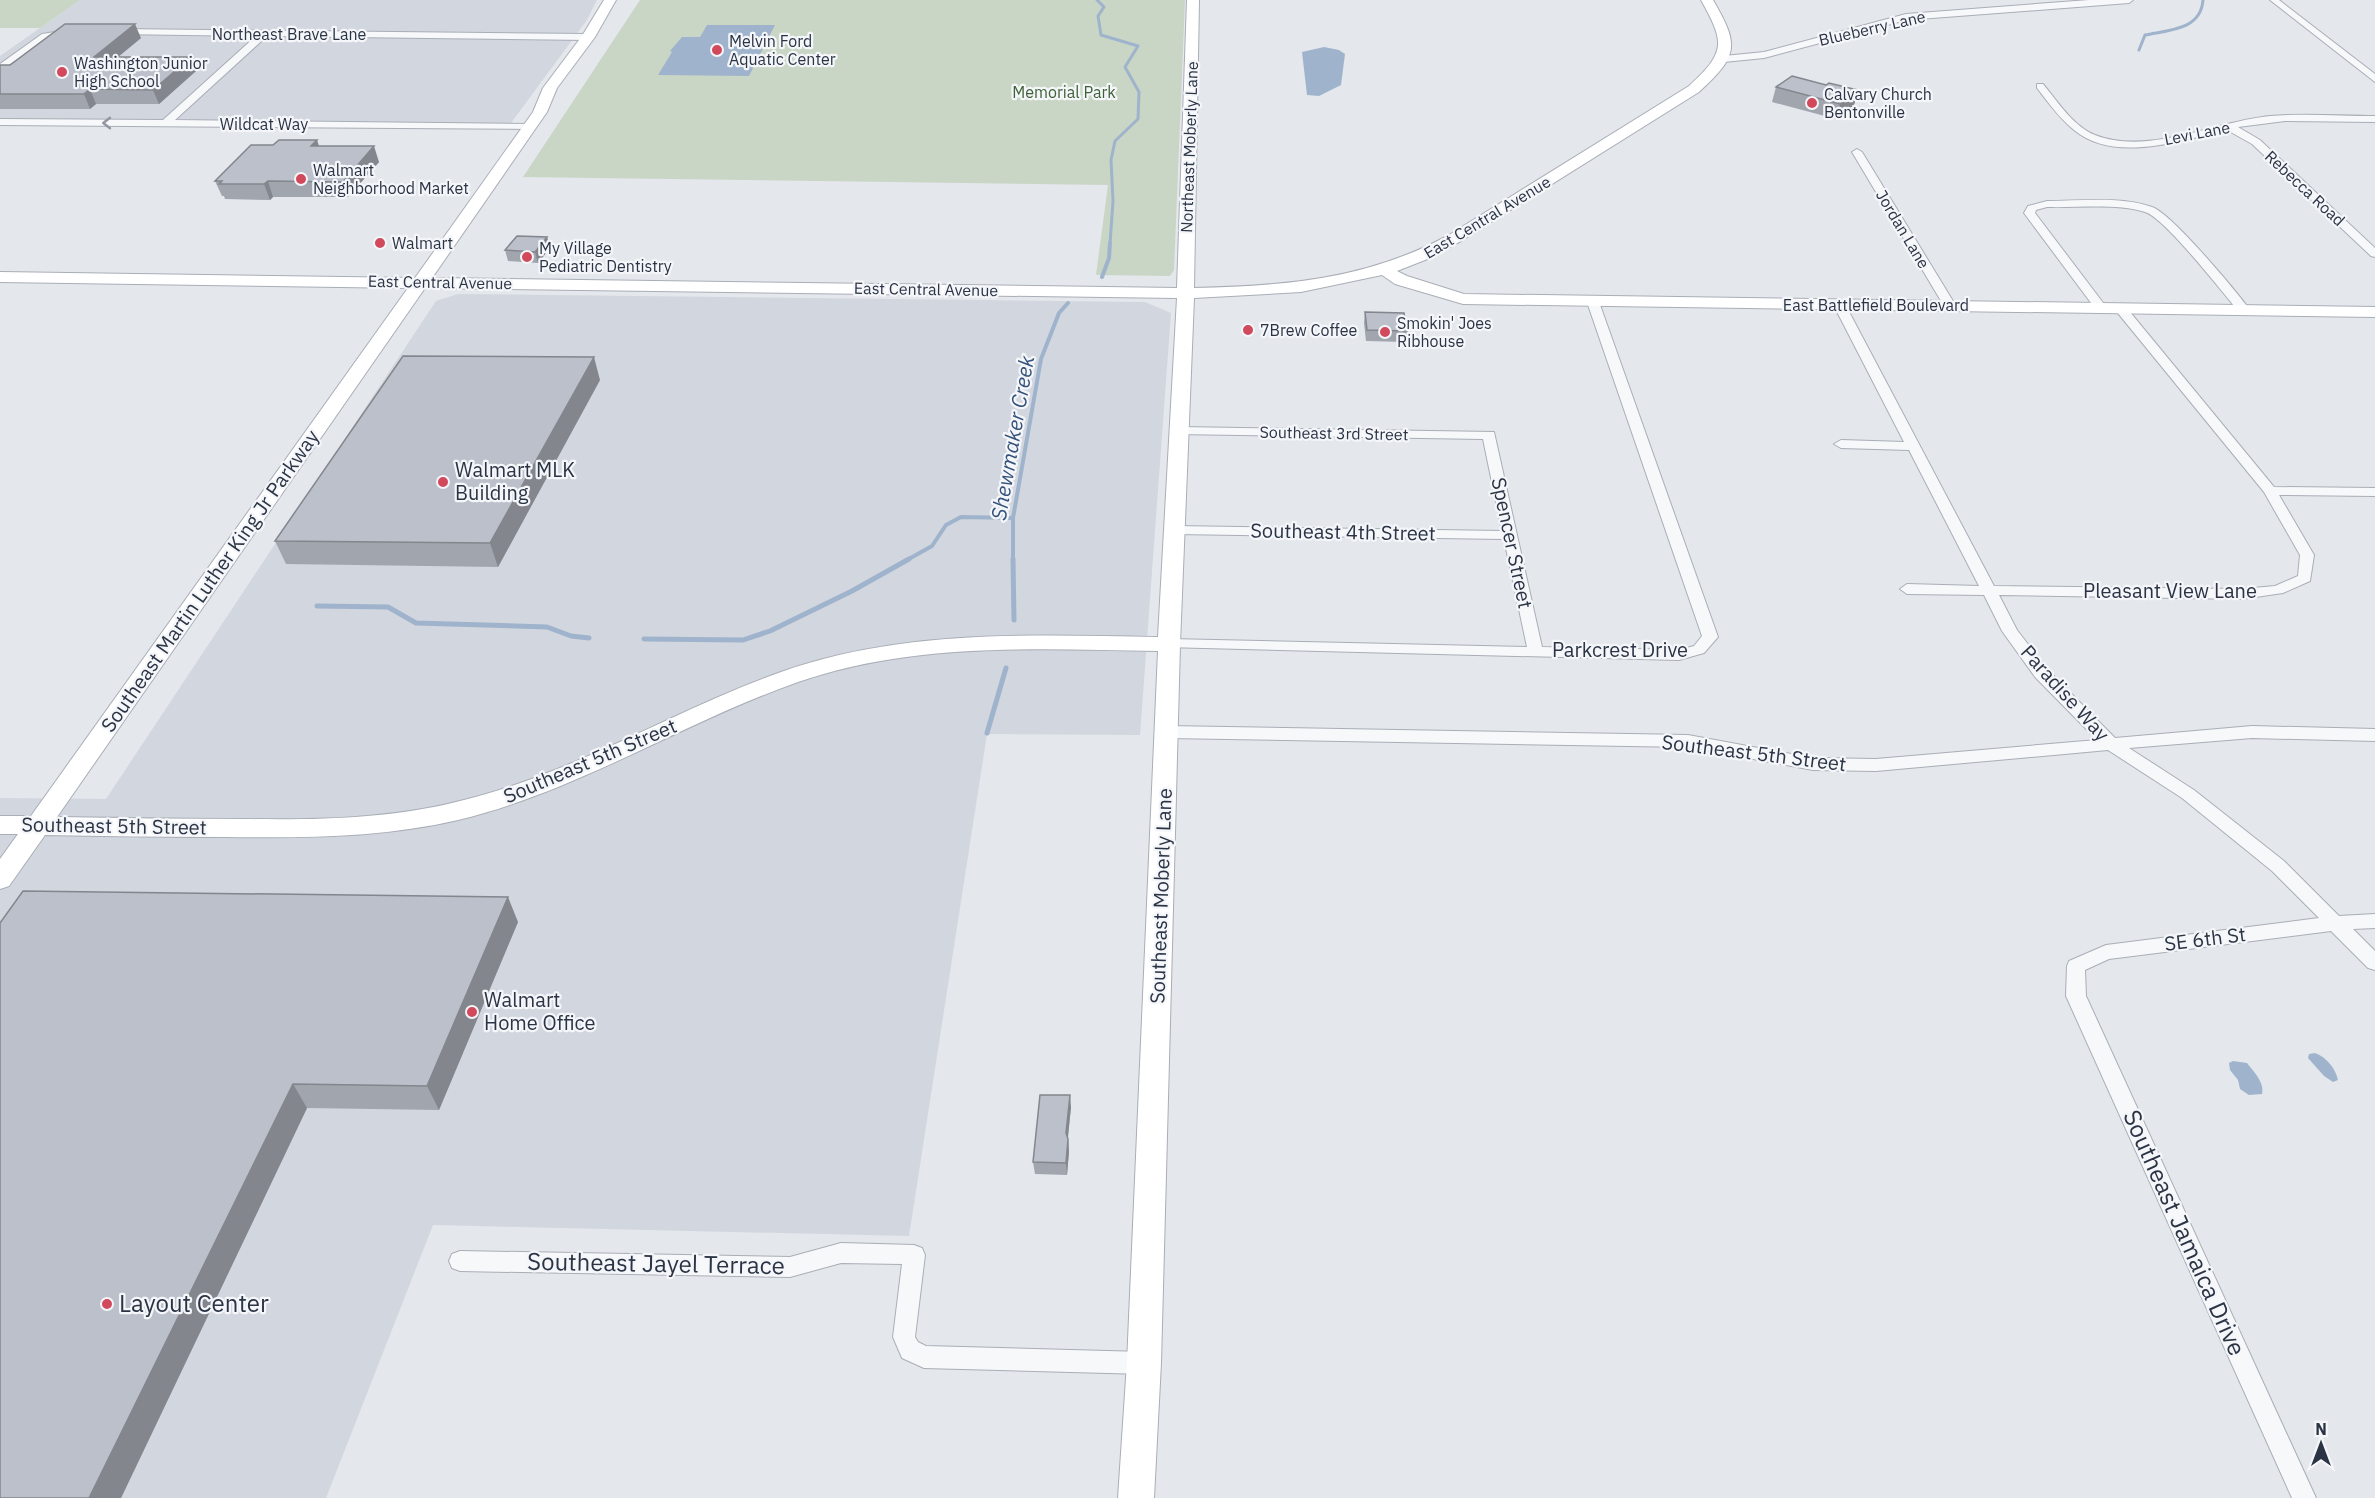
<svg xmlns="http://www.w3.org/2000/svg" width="2375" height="1498" viewBox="0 0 2375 1498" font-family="'IBM Plex Sans',sans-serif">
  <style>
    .built { fill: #d2d6de }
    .green { fill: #c9d6c5 }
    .water { fill: #9fb4cc }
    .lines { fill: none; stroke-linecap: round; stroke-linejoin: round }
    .stream-far2 { stroke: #9fb4cc; stroke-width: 3 }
    .stream-far1 { stroke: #9fb4cc; stroke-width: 4 }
    .stream { stroke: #9fb4cc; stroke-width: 5 }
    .street-casing { stroke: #a9aeb7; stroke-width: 2 }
    .secondary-casing { stroke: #a9aeb7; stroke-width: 2 }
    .street { fill: #f7f8fa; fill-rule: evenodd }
    .secondary { fill: #fff; fill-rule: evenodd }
    .wall { fill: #a1a5ae }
    .shaded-wall { fill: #83868d }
    .building { fill: #bbc0ca; stroke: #83868d; stroke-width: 1.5 }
    .oneway { stroke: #9196a0 }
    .poi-dot { fill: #d1495b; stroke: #f4f6f9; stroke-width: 2 }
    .labels { text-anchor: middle; stroke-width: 4.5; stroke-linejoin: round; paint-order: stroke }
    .far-street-label { font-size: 16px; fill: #2b3445; stroke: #f4f6f9 }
    .far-poi-label { font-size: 16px; fill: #2b3445; stroke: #f4f6f9; text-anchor: start }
    .far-park-label { font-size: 16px; fill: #3f6138; stroke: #f4f6f9 }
    .poi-label { font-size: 20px; fill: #2b3445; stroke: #f4f6f9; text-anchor: start }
    .street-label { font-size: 20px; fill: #2b3445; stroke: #f4f6f9 }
    .water-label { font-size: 21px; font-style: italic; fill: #34527a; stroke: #f4f6f9 }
    .near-street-label { font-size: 24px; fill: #2b3445; stroke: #f4f6f9 }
    .near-poi-label { font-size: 24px; fill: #2b3445; stroke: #f4f6f9; text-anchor: start }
  </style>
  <rect width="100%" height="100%" fill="#e4e7ec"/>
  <g class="built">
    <path d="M80,0h517l-10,20 -76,103 -511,-2v-65z"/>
    <path d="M458,294l687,8 26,11 -31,422 -153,-1 -78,502 -476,-11 -107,273h-326v-700l106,1 330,-498z"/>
  </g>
  <g class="green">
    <path d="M0,0h80l-40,28h-40z"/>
    <path d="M640,0h545l-11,270 -4,6 -74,-1 12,-90 -585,-8z"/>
  </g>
  <g class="water">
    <path d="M707,25h68l-26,51 -91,-1 14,-23 -2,-1 12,-14h18z"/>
    <path d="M1324,47l15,3 6,4 -4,31 -22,11 -12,-1 -5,-43z"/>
    <path d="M2315,1053c12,4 21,17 23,27l-5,2 -9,-6 -16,-18 1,-4z"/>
    <path d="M2233,1061l14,2c7,9 18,20 15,31l-13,1 -9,-6 -2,-9 -8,-10 -1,-7z"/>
  </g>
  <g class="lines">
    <g class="stream-far2">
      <path d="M1097,0l7,7 -6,9 3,19 37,11 -13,21 14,25 -1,27 -23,22 -4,19 2,41 -3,43"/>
      <path d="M2139,50l6,-15c24,-5 56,-5 58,-35"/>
    </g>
    <g class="stream-far1">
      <path d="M1102,277l7,-19 1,-15"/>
      <path d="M907,560l25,-14 14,-21 15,-8 52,1"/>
      <path d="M1013,560v-42l28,-159 18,-46 9,-10"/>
    </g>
    <g class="stream">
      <path d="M1013,559l1,61"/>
      <path d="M317,606l71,1 28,16 131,4 24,9 18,2"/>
      <path d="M644,639l99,1 27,-9 82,-40 57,-32"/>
      <path d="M987,733l19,-65"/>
    </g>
    <defs>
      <g id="street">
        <path d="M2089,0h44l-4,3 -223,17 -142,38 -40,4 -5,-3 5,-3 40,-4 142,-38z"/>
        <path d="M2270,0h9l96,74v8z"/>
        <path d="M74,29l3,1v4l-29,4 -48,33v-7l42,-30z"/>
        <path d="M118,29l470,5 5,3 -5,3 -321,-4 -92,84 358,4 1,2 -5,3 -529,-4v-6l163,1 93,-84 -141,-2v-4z"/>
        <path d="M2037,84h6c15,18 30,42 52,51 53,21 121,-14 175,-19 35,-3 70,0 105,0v6l-90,-1 -47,6 22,13 115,108v9l-4,-1 -119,-112 -25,-14c-46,10 -112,34 -153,0 -15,-12 -26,-28 -37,-42z"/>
        <path d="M1857,149l5,3 94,154 -2,3h-8l-2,-3 -92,-154z"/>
        <path d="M2047,201c34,0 73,-5 105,6 19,6 84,84 98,103l-2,3h-8c-18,-21 -75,-95 -95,-101 -28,-9 -68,-4 -98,-5l-11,3 -1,3 72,95 -2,3h-8l-73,-98 4,-7z"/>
        <path d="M1593,298l6,4 119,335 -14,16 -25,7 -515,-13 -3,-3 3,-3 5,-2 358,8 -23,-108 -329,-5 -7,-4 7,-4 327,5 -19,-92 -308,-5 -2,-3 7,-4 314,5 48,215 137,3 15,-4 8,-10 -115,-334z"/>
        <path d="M1840,302l6,4 148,280 248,3 33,-3 23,-10 2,-21 -36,-63 -147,-180v-6h8l149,181 101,1v8l-96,-1 35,60 -4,26 -27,12 -41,6 -243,-4 18,35 30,39 68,69 137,-12 123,3v12l-123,-3 -123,10 65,42 90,71 55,55 36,-2v14l-22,1 22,22v19l-7,-2 -37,-37 -222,28 -24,11 1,26 230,502h-24l-226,-502 1,-30 2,-5 37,-16 213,-27 -47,-47 -90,-73 -74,-48 -232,21 -63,-1 -125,-23 -521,-9 -6,-2 -2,-4 2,-4 6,-2 521,9 125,23 63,1 221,-19 -62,-63 -33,-46 -18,-36 -77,-1 -7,-5 7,-5 72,2 -70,-136 -68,-2 -7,-4 7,-4 63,2 -70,-136z"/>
        <path d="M841,1243l73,2 8,3 3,7 -10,82 3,5 8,4 218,6 8,3 3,8 -3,8 -8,3 -220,-6 -22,-10 -9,-21 9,-73 -61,-1 -51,14 -330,-6 -8,-3 -3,-7 3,-7 8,-3 330,6z"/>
      </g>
      <path id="secondary" d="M604,0h12l-21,37 -38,51 -10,24 -115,166 745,10 10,-288h12l-5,288c92,-2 174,-9 255,-53l240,-149c37,-34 36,-43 12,-86h12c27,46 25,56 -14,92l-238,149 -36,19 -28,11 10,5 57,18 911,13v10l-912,-13 -68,-20 -13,-9 -81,17 -107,6 -14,346 -19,719 -7,135h-36l9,-135 31,-712c-120,-2 -245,-9 -360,31 -116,41 -220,109 -340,138 -77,18 -157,18 -235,17 -59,0 -119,-1 -178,-2l-36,51 -9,3v-30l18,-25h-18v-18h31l377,-528 -408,-6v-10l415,6 118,-166 10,-24 39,-52zM425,288l752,10 -19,339c-126,-2 -256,-8 -377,35 -109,39 -208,102 -321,129 -70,18 -144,19 -215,18 -63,0 -125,-1 -188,-2z"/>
    </defs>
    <use href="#street" class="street-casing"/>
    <use href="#secondary" class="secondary-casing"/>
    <use href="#street" class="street"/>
    <use href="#secondary" class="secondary"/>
  </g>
  <g class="wall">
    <path d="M141,38l-23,19h73l5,14 -37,33h-63l-6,5h-90v-44h10z"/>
    <path d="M1826,85l32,5 -4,15 -18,14 -64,-17 4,-15z"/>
    <path d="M319,146l60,16 -31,35h-75l-3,3 -45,-1 -1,-3h-2l-7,-15z"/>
    <path d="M547,237l3,11 -12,15 -30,-2 -3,-11z"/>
    <path d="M1365,312l42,19 -2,11 -39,-1 -2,-18z"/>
    <path d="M600,380l-102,187 -212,-3 -11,-23z"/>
    <path d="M518,922l-79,188 -132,-2 -186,390h-121v-575z"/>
    <path d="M1071,1107l-3,31 1,13 -2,24 -32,-1 -2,-12z"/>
  </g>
  <g class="shaded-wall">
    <path d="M135,24l6,14 -40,33 -7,-14z"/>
    <path d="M191,57l5,14 -37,33 -6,-14z"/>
    <path d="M90,89l6,15 -6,5 -6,-15z"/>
    <path d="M1858,90l-4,15 -18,14 4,-15z"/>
    <path d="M317,140l5,15 -11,-9z"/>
    <path d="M374,146l5,16 -31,35 -5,-15z"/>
    <path d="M268,181l5,16 -3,3 -6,-16z"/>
    <path d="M547,237l3,11 -12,15 -3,-11z"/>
    <path d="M594,357l6,23 -102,187 -8,-24z"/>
    <path d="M508,897l10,25 -79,188 -12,-24z"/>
    <path d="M293,1084l14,24 -186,390h-32z"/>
    <path d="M1070,1095l1,12 -4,37 -1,-11z"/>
    <path d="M1068,1139l1,12 -2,24 -1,-12z"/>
  </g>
  <g class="building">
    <path d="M65,24h70l-41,33h97l-38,33 -63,-1 -6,5h-84v-29h10z"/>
    <path d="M1792,76l34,9 3,-2 29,7 -18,14 -64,-17z"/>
    <path d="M279,140h38l-6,6h63l-31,36 -75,-1 -4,3h-45l3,-3h-7l36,-36h22z"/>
    <path d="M517,236l30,1 -12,15 -30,-2z"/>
    <path d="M1365,312l39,1 3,18 -40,-1z"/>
    <path d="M403,356l191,1 -104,186 -215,-2z"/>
    <path d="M23,891l485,6 -81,189 -134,-2 -204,414h-89v-575z"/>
    <path d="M1040,1095h30l-4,38 2,6 -2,24 -33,-1z"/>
  </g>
  <defs><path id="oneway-chevron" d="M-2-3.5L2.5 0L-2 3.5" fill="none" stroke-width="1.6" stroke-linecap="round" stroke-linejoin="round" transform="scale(1.5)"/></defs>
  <use class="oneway" href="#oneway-chevron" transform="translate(107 123) rotate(-180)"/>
  <g class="poi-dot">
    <circle cx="717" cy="50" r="6"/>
    <circle cx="62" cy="72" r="6"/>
    <circle cx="1812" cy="103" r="6"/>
    <circle cx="301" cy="179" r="6"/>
    <circle cx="380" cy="243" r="6"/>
    <circle cx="527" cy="257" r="6"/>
    <circle cx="1248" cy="330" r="6"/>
    <circle cx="1385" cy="332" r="6"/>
    <circle cx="443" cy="482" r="6"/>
    <circle cx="472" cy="1012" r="6"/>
    <circle cx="107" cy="1304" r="6"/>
  </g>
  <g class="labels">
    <g class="far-street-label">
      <text transform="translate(1872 28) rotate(-13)" y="6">Blueberry Lane</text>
      <text x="289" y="40">Northeast Brave Lane</text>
      <text x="264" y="130">Wildcat Way</text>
      <text transform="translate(2197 133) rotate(-11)" y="6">Levi Lane</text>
      <text transform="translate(1189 147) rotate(-88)" y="6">Northeast Moberly Lane</text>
      <text transform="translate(2305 188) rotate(43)" y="6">Rebecca Road</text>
      <text transform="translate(1487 217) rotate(-31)" y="6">East Central Avenue</text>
      <text transform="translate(1903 229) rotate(59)" y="6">Jordan Lane</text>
      <text transform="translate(440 282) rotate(1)" y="6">East Central Avenue</text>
      <text transform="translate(926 289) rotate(1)" y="6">East Central Avenue</text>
      <text x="1876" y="311">East Battlefield Boulevard</text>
      <text transform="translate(1334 433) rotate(1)" y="6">Southeast 3rd Street</text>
    </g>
    <g class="far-poi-label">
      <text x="729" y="47">Melvin Ford<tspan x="729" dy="18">Aquatic Center</tspan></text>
      <text x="74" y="69">Washington Junior<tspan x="74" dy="18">High School</tspan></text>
      <text x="1824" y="100">Calvary Church<tspan x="1824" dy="18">Bentonville</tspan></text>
      <text x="313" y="176">Walmart<tspan x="313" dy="18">Neighborhood Market</tspan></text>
      <text x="392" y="249">Walmart</text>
      <text x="539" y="254">My Village<tspan x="539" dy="18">Pediatric Dentistry</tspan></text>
      <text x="1397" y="329">Smokin' Joes<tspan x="1397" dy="18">Ribhouse</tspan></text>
      <text x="1260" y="336">7Brew Coffee</text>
    </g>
    <g class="far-park-label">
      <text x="1064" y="98">Memorial Park</text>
    </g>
    <g class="poi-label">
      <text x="455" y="477">Walmart MLK<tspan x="455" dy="23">Building</tspan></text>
      <text x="484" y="1007">Walmart<tspan x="484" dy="23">Home Office</tspan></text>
    </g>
    <g class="street-label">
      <text transform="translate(1343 532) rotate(1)" y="7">Southeast 4th Street</text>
      <text transform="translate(1512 543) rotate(78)" y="7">Spencer Street</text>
      <text transform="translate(210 581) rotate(-55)" y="7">Southeast Martin Luther King Jr Parkway</text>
      <text x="2170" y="598">Pleasant View Lane</text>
      <text x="1620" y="657">Parkcrest Drive</text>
      <text transform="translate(2065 693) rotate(48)" y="7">Paradise Way</text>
      <text transform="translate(1754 753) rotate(7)" y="7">Southeast 5th Street</text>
      <text transform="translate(590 761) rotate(-23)" y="7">Southeast 5th Street</text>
      <text transform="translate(114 826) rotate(1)" y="7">Southeast 5th Street</text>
      <text transform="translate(1161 896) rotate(-88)" y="7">Southeast Moberly Lane</text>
      <text transform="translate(2205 939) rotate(-7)" y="7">SE 6th St</text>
    </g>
    <g class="water-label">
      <text transform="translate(1013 438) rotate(-80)" y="7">Shewmaker Creek</text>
    </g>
    <g class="near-street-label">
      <text transform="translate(2184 1233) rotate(66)" y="8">Southeast Jamaica Drive</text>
      <text transform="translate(656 1264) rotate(1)" y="8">Southeast Jayel Terrace</text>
    </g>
    <g class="near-poi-label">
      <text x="119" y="1312">Layout Center</text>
    </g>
  </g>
  <g transform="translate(2321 1444)" stroke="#f4f6f9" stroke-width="4.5" paint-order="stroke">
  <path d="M0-4.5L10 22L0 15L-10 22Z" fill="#2b3445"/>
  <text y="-9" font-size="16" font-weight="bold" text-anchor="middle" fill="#2b3445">N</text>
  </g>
</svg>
